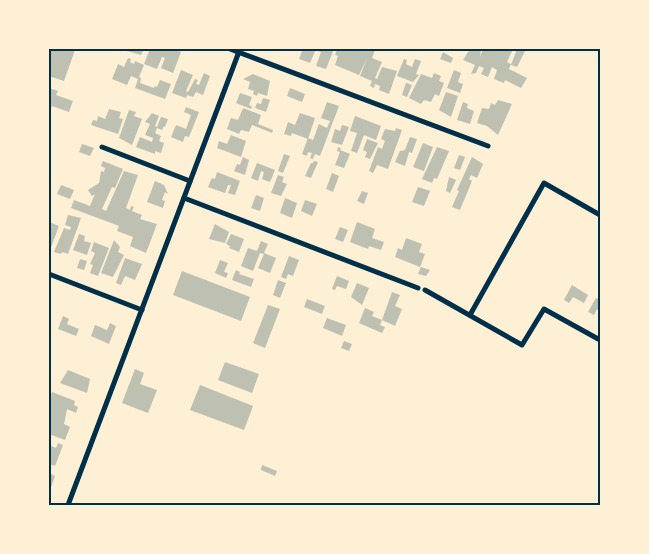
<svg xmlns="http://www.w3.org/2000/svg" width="649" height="554" viewBox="0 0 649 554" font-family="Jost,sans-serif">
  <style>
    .building { fill: #bec0b2 }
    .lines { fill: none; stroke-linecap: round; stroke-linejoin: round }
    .minor { stroke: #003049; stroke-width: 5 }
    .neatline { fill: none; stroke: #003049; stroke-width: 2 }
  </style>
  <rect width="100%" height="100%" fill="#fdf0d5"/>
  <g class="building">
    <path d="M49,49l26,1 -11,31 -15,-5z"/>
    <path d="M120,49h24l-3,6z"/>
    <path d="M150,49h23l8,3 -8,21 -12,-5 4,-10 -3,-1 -5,12 -13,-5z"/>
    <path d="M303,49h13l-6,14 -11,-4z"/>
    <path d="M319,49h15l-8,20 -10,-3 5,-14 -3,-1z"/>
    <path d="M337,49l38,1 -3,8 10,4 -7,16 2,1 5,-12 15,4 -8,23 -10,-4 1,-4 -5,-2 -1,4 -4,-2 2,-5 -12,-5 7,-18 -8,17 -24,-10 3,-9 -3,-1z"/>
    <path d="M470,49h11l-1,8 3,-8h30l-6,13 4,2 -2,5 18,9 -6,10 -16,-8 -1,3 -10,-4 3,-9 -5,-3 -4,10 -7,-3 3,-6 -5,-2 -3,7 -5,1 4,-9 -12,-5z"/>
    <path d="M517,49l8,2 -8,16 -6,-2z"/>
    <path d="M443,52l10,6 -2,5 -11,-4z"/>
    <path d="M128,58l3,1 -1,3 4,2 1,-3 9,4 -5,12 2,1 -1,5 14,5 1,-2 2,1 3,-7 11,4 -6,15 -30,-11 3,-9 -7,-3 -4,9 -15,-6 6,-15 6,3z"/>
    <path d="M404,59l3,1 -1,4 6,3 3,-8 6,2 -5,13 3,1 -6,7 -16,-6z"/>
    <path d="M181,70l12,5 -7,16 2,1 7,-13 3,1 -2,4 3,1 5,-12 6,3 -7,19 -7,-3 -3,5 -6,-2 -1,3 -14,-5z"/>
    <path d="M454,70l7,3 -3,9 5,2 -3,9 -13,-5z"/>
    <path d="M434,73l7,3 -2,5 5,2 -5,13 -4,-2 -4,8 -7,-2 -3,4 -12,-6 12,-24 11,4z"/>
    <path d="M253,74l17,7 -3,15 -9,-3 -1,3 -4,-2 1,-3 -6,-2 2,-7 -7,-3z"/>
    <path d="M406,83l6,2 -5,12 -5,-2z"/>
    <path d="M49,88l9,3 -2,4 17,6 -4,11 -17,-6 -3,8z"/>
    <path d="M290,88l15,6 -3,8 -15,-6z"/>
    <path d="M446,92l12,4 -7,21 -12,-7z"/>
    <path d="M240,93l12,4 -3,8 3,1 -1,3 -15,-6z"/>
    <path d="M263,98l7,2 -4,12 -11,-4 2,-5 4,1z"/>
    <path d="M498,100l14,4 -14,31 -11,-9 -10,-3 5,-15 7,1 2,-6 4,2z"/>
    <path d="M327,102l12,4 -19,50 -5,-2 -2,5 -3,-1 2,-5 -4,-1 -1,4 -5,-2 6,-16 5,2 6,-16 8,4 3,-7 -9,-3z"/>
    <path d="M463,102l5,2 -1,4 7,3 -4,13 -13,-4z"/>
    <path d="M186,107l13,5 -10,25 -4,-1 -2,6 -12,-5 5,-12 10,4 5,-14 -7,-3z"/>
    <path d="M243,108l18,7 -3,9 15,6 -1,3 -20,-8 -3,7 -8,-2 -2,4 -12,-5 4,-11 7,2z"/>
    <path d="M109,109l12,3 -2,6 4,1 -5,15 -27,-9 2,-5 4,1 1,-5 7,3z"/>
    <path d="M129,110l7,2 -2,4 8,3 -10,26 -13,-7z"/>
    <path d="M152,113l7,3 -4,10 2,1 4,-10 7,2 -3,8 -1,-1 -2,4 -5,-2 -2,5 6,3 -2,5 5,2 -3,10 -6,-2v3l-19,-7 4,-10 12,5 1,-4 -8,-3 5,-11 -5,-2z"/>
    <path d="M300,113l15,5 -7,21 -16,-6 -1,3 -7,-2 4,-12 7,3z"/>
    <path d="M355,116l26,10 -5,14 -12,-5 -7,18 -6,-2 6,-18 -7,-2z"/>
    <path d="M342,125l7,2 -7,18 -11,-3 4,-13 5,2z"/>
    <path d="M396,128l6,2 -14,39 -11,-4 -4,8 -4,-2 9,-24 4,2 3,-8 -4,-2 4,-10 10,2z"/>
    <path d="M231,135l15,6 -5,16 -24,-9 2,-7 8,3z"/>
    <path d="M410,137l7,2 -5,14 -3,-1 -4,14 -10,-4 5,-11 5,-1z"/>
    <path d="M367,139l11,4 -8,16 -5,-2 2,-5 -4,-2z"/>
    <path d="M423,143l10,4 -9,24 -11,-4z"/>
    <path d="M82,144l12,4 -4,8 -11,-4z"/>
    <path d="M338,147l3,1 -1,2 10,4 -6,14 -9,-3 5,-13 -3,-1z"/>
    <path d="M437,147l12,4 -12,28 -3,-1 -2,5 -10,-4z"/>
    <path d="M284,154l6,2 -7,17 -5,-2z"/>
    <path d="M459,155l6,2 -5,13 -6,-2z"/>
    <path d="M243,157l6,3 -4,15 -11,-4 3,-7 3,1z"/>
    <path d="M472,157l11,7 -6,14 -6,-3 -2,4 3,2 -12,29 -8,-3 7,-16 -2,-1z"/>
    <path d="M103,161l20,8 -8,19 -3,-1 -10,22 4,2 18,-40 14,4 -12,33 4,2 1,-4 3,1 -2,4 10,4 -2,4 17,5 -11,29 -16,-7 3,-9 -16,-6 2,-5 -48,-18 3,-8 16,6 5,-12 -3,2 -4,-6 11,-7 2,-12 3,1 1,-4 -4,-2z"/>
    <path d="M314,161l4,1 -7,16 -6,-2 6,-13h2z"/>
    <path d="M257,163l18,7 -5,12 -8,-3 2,-7 -3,-1 -3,10 -7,-3z"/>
    <path d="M217,172l23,9 -5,14 -7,-2 3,-8h-3l-3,8 -17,-6 4,-9 3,1z"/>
    <path d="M332,173l7,3 -6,16 -7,-3z"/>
    <path d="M278,175l6,2 -2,5 5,2 -6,12 -10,-3z"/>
    <path d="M449,177l7,3 -6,13 -4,-2z"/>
    <path d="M155,181l9,4 4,9 -3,-2 -3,8 3,1 -2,7 -16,-6z"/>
    <path d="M61,185l13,5 -4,9 -13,-5z"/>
    <path d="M418,187l12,4 -6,15 -12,-4z"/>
    <path d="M362,191l6,2 -4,11 -7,-3z"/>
    <path d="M256,195l8,3 -4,13 -9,-3z"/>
    <path d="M285,198l12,5 -5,15 -12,-5z"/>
    <path d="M305,200l12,4 -5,12 -11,-5z"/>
    <path d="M68,215l13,3 -13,36 -6,-2 -1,2 -7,-2 10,-24 6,2 1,-3 -6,-2z"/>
    <path d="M49,222l10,4 -9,24h-1z"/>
    <path d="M357,222l18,7 -3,9 12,4 -3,8 -12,-4 -1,3 -18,-7z"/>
    <path d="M215,224l14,8 -4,11 -16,-4z"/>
    <path d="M340,227l8,3 -5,12 -8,-3z"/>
    <path d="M79,234l6,2 -1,5 7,2 -4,12 -14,-5z"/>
    <path d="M231,234l13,5 -5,13 -10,-4 1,-2 -4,-2z"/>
    <path d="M406,238l16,6 -3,8 6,2 -5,13 -25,-10 3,-9 4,2z"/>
    <path d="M114,240l6,7 -2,5 6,3 -11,22 -12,-4z"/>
    <path d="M261,241l7,3 -4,9 12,5 -6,15 -12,-5 6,-14 -4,-1 -7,18 -12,-5 7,-18 9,3z"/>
    <path d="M94,242l15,6 -11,28 -8,-3 3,-8 -3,-1 5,-11 -4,-2z"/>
    <path d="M289,256l10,4 -6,16 -5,-2 -2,5 -5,-2z"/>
    <path d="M125,258l17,6 -7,16 -10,-4 -4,9 -5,-2z"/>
    <path d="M80,259l7,2 -3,9 -7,-2z"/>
    <path d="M220,260l8,3 -4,9 4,1 -2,5 -11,-5z"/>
    <path d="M421,267l9,3 -4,6 -8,-2z"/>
    <path d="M236,270l4,2 -1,2 15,5 -3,8 -19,-7z"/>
    <path d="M182,271l68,26 -9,24 -68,-26z"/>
    <path d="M337,276l12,5 -3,8 -9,-3 -2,4 -3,-1z"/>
    <path d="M278,280l8,3 -6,15 -7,-3z"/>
    <path d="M357,283l12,5 -7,17 -11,-8z"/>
    <path d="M572,285l16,10 -4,8 -11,-6 -4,6 -5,-3z"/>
    <path d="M392,292l8,3 -5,11 7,3 -7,17 -13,-6z"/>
    <path d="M596,298l4,2v11l-3,-2 -3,6 -6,-3z"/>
    <path d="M307,299l18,7 -3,8 -18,-7z"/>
    <path d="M268,305l12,4 -15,39 -12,-5z"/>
    <path d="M365,308l9,4 -2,4 10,4 -2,5 5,2 -3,6 -23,-10z"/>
    <path d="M63,316l6,3 -2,5 12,5 -3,7 -18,-7z"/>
    <path d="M327,318l19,7 -4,11 -19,-8z"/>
    <path d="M110,323l6,3 -7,18 -18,-8 4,-11 12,5z"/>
    <path d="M344,341l8,3 -3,7 -8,-3z"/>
    <path d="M225,362l34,12 -7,19 -34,-13z"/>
    <path d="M135,369l9,4 -4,11 17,6 -9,23 -26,-10z"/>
    <path d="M68,370l22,9 -3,14 -27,-10z"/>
    <path d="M200,385l53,21 -9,24 -54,-20z"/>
    <path d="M52,392l23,9 -1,4 4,2 -2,6 -9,-4 -3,15 6,3 -5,13 -16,-6v-34z"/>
    <path d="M58,443l5,2 -8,21 -6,-2v-19l7,3z"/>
    <path d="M262,465l15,6 -2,5 -14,-6z"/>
    <path d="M49,473l6,3 -6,17z"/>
  </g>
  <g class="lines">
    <g class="minor">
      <path d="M230,49l258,97"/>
      <path d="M102,147l88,34"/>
      <path d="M184,198l234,90"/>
      <path d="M49,274l93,36"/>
      <path d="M425,290l97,55 22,-36 56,31"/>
      <path d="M470,315l74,-132 56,32"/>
      <path d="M68,505l172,-456"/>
    </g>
  </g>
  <rect width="649" height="554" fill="none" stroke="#fdf0d5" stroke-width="100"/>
  <rect x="50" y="50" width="549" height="454" class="neatline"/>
</svg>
